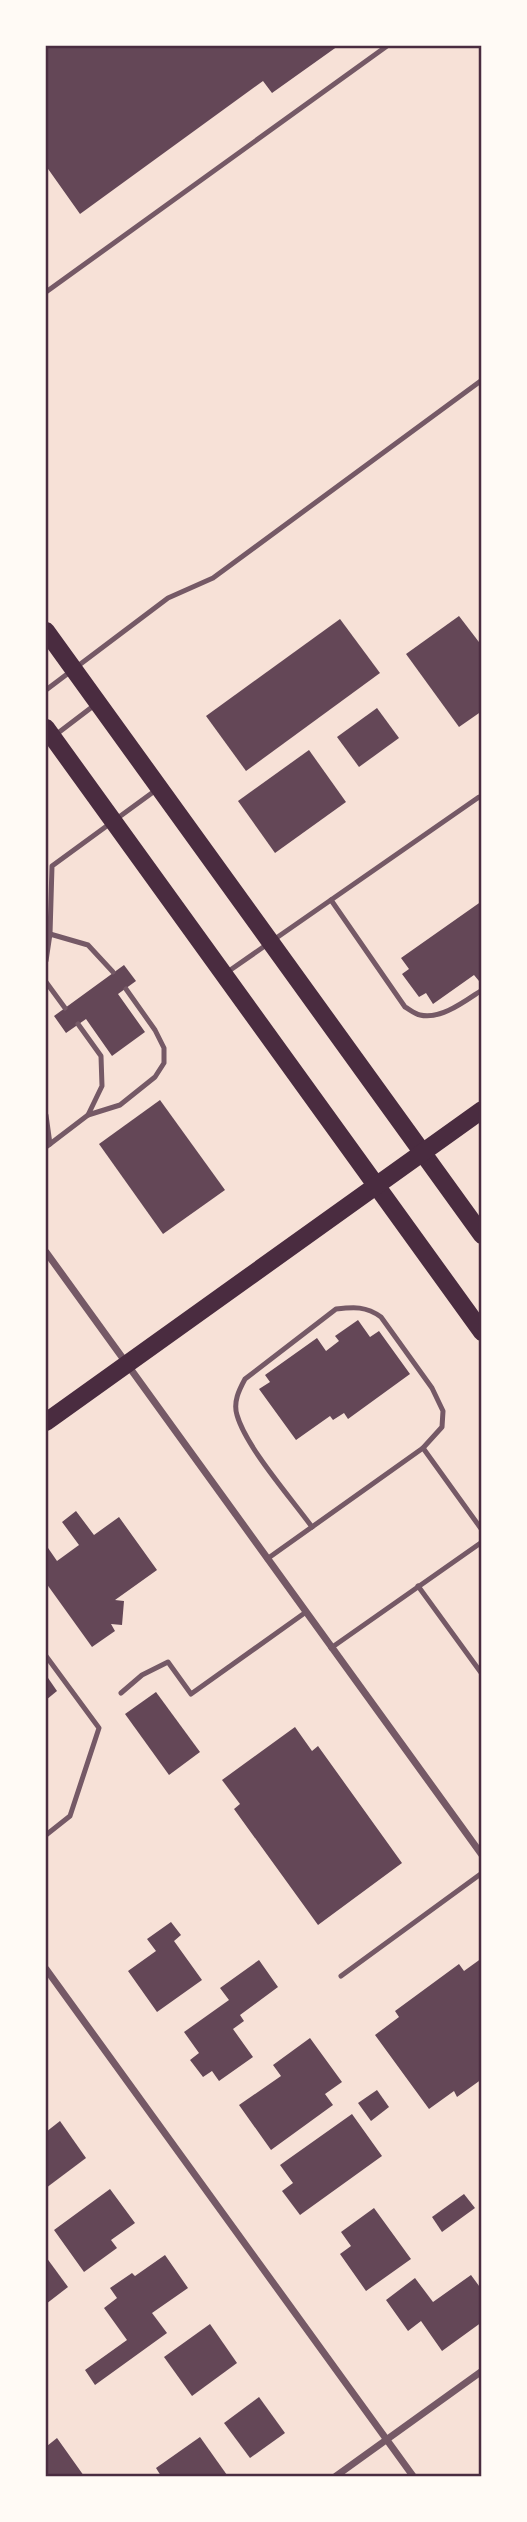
<svg xmlns="http://www.w3.org/2000/svg" width="527" height="2522" viewBox="0 0 527 2522" font-family="'Fira Sans',sans-serif">
  <style>
    .building { fill: #644757 }
    .lines { fill: none; stroke-linecap: round; stroke-linejoin: round }
    .service { stroke: #755966; stroke-width: 5 }
    .minor { stroke: #755966; stroke-width: 7 }
    .primary { stroke: #4a2c40; stroke-width: 18 }
    .neatline { fill: none; stroke: #4a2c40; stroke-width: 2.5 }
  </style>
  <rect width="100%" height="100%" fill="#f7e1d7"/>
  <g class="building">
    <path d="M46,46h292l-66,47 -9,-12 -183,133 -34,-48z"/>
    <path d="M459,616l23,30v65l-23,16 -53,-73z"/>
    <path d="M340,619l40,54 -134,98 -40,-55z"/>
    <path d="M377,708l22,30 -40,29 -22,-30z"/>
    <path d="M309,750l37,52 -71,51 -37,-52z"/>
    <path d="M482,901v78l-3,2 -5,-6 -41,29 -7,-11 -7,4 -17,-23 7,-5 -8,-11z"/>
    <path d="M124,965l12,16 -18,13 27,38 -33,24 -26,-37 -20,14 -12,-17z"/>
    <path d="M160,1100l65,90 -62,44 -64,-90z"/>
    <path d="M358,1320l12,17 9,-6 31,43 -62,45 -4,-6 -11,7 -3,-4 -34,24 -37,-51 11,-7 -5,-7 52,-37 9,13 13,-10 -4,-5z"/>
    <path d="M76,1511l18,24 25,-18 38,53 -42,30 9,1 -2,24 -11,-1 4,7 -23,16 -46,-64v-38l11,16 22,-16 -17,-23z"/>
    <path d="M46,1675l11,16 -11,9z"/>
    <path d="M156,1692l44,60 -31,23 -44,-61z"/>
    <path d="M295,1727l17,24 6,-5 84,117 -84,62 -84,-116 6,-5 -18,-24z"/>
    <path d="M171,1922l10,13 -7,6 28,39 -45,32 -29,-41 28,-20 -9,-12z"/>
    <path d="M482,1958v121l-25,18 -3,-6 -25,18 -54,-74 24,-18 -4,-6 64,-47 5,7z"/>
    <path d="M259,1960l19,27 -38,28 4,6 -11,8 20,28 -34,24 -7,-10 -9,6 -13,-17 9,-7 -15,-21 45,-32 -9,-12z"/>
    <path d="M310,2038l32,44 -17,12 8,11 -62,45 -32,-45 42,-29 -8,-11z"/>
    <path d="M377,2090l12,17 -18,14 -13,-18z"/>
    <path d="M352,2114l30,42 -82,59 -18,-24 11,-8 -13,-18z"/>
    <path d="M60,2121l26,37 -40,30v-56z"/>
    <path d="M110,2189l25,34 -24,17 6,8 -33,24 -30,-42z"/>
    <path d="M464,2194l11,14 -33,24 -10,-15z"/>
    <path d="M374,2208l37,51 -45,32 -26,-37 11,-8 -10,-14z"/>
    <path d="M165,2255l23,33 -36,25 15,20 -72,52 -10,-15 42,-30 -23,-32 13,-10 -7,-10 22,-15 3,3z"/>
    <path d="M46,2257l22,30 -22,17z"/>
    <path d="M471,2275l11,15v32l-40,29 -21,-30 -13,10 -22,-31 29,-22 18,24z"/>
    <path d="M210,2324l27,39 -45,33 -28,-39z"/>
    <path d="M259,2397l26,36 -35,25 -26,-35z"/>
    <path d="M200,2437l27,38 -66,1 -5,-8z"/>
    <path d="M57,2438l27,38h-38v-32l1,2z"/>
  </g>
  <g class="lines">
    <g class="service">
      <path d="M46,292l341,-246"/>
      <path d="M46,690l122,-92 45,-20 269,-198"/>
      <path d="M54,736l42,-32"/>
      <path d="M331,900l74,107c4,2 10,7 15,8 21,5 45,-14 62,-25"/>
      <path d="M50,934l38,11 25,27"/>
      <path d="M46,961l4,-27 2,-68 104,-76"/>
      <path d="M226,973l253,-176 3,3"/>
      <path d="M46,982l19,26"/>
      <path d="M78,1024l23,32 1,30 -14,29"/>
      <path d="M46,1115l4,29 -4,3"/>
      <path d="M50,1144l38,-29 32,-10 35,-28 9,-14v-15l-9,-18 -29,-41"/>
      <path d="M312,1527c-21,-29 -66,-80 -75,-112 -4,-13 2,-25 8,-36l91,-70c18,-2 30,-3 45,8l51,71 11,23 -1,16 -19,21"/>
      <path d="M267,1559l156,-111 59,82"/>
      <path d="M418,1586l64,88"/>
      <path d="M331,1648l151,-106"/>
      <path d="M46,1656l53,72 -29,88 -24,19"/>
      <path d="M121,1693l21,-18 26,-13 23,32 115,-82"/>
      <path d="M341,1976l141,-103"/>
    </g>
    <g class="minor">
      <path d="M46,1252l436,603"/>
      <path d="M46,1969l367,507"/>
      <path d="M336,2476l146,-105"/>
    </g>
    <g class="primary">
      <path d="M46,631l436,604"/>
      <path d="M46,728l436,604"/>
      <path d="M46,1422l436,-312"/>
    </g>
  </g>
  <rect width="527" height="2522" fill="none" stroke="#fffaf5" stroke-width="94"/>
  <rect x="47" y="47" width="433" height="2428" class="neatline"/>
</svg>
